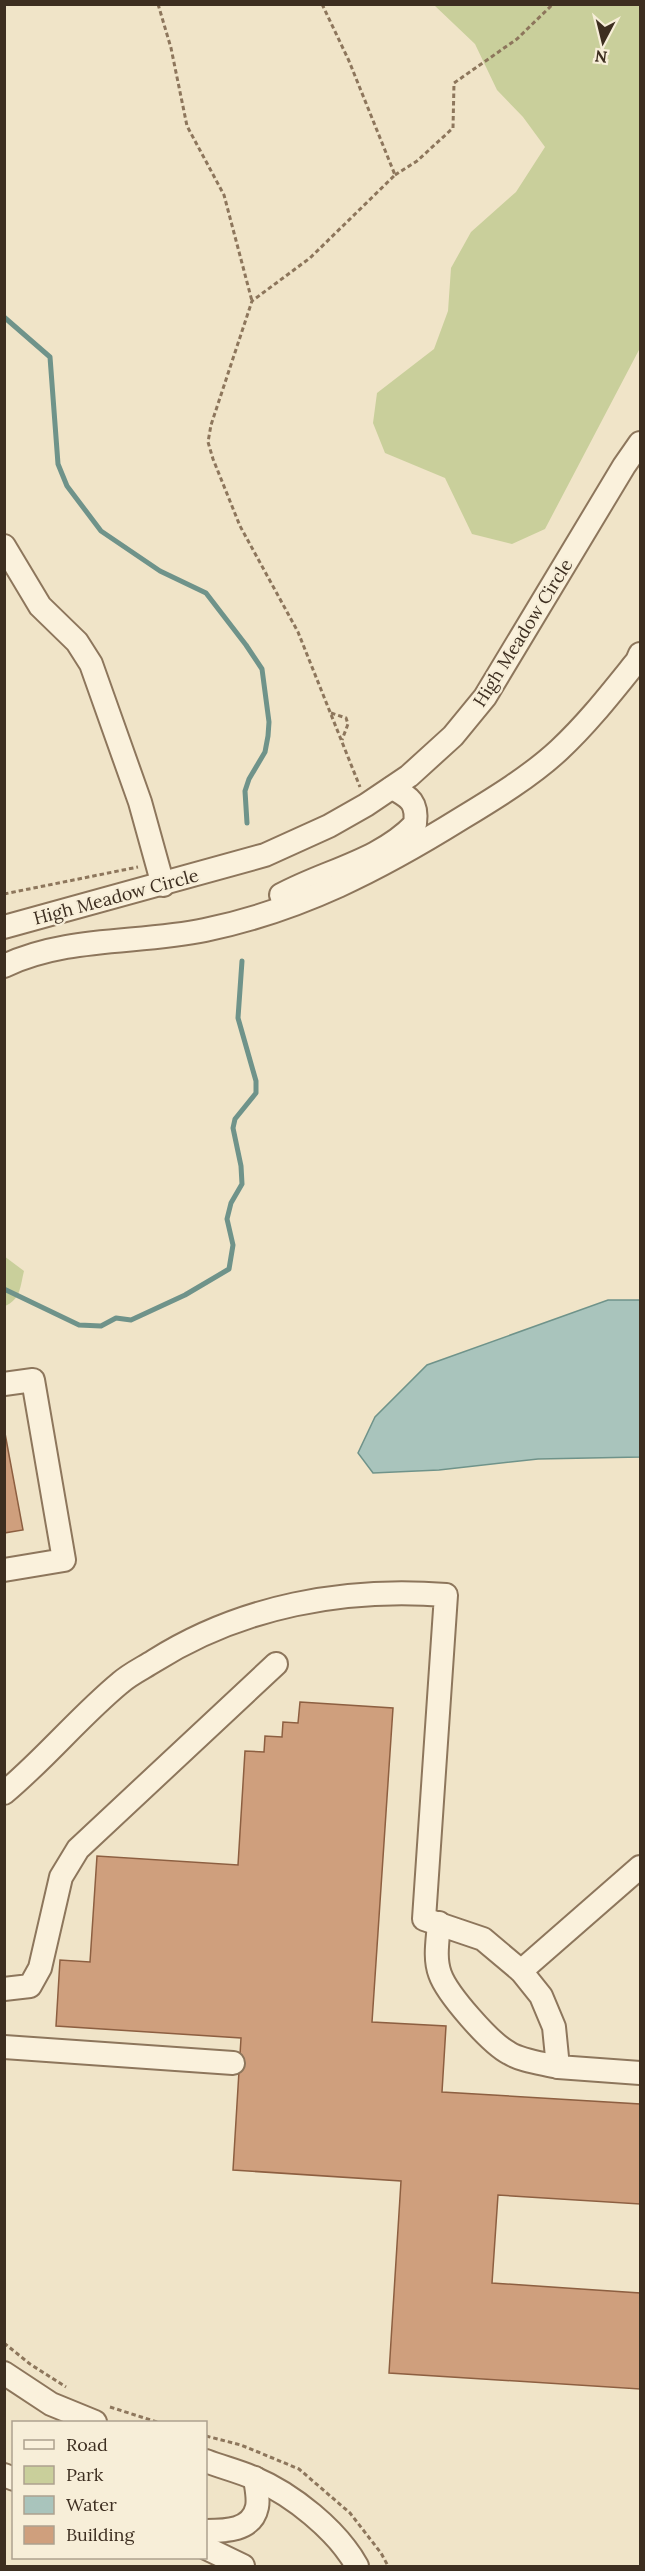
<svg xmlns="http://www.w3.org/2000/svg" width="645" height="2571" viewBox="0 0 645 2571" font-family="Lora,serif">
  <style>
    .green { fill: #c9cf9b }
    .water { fill: #a9c4bc; stroke: #6f938a; stroke-width: 1.5 }
    .lines { fill: none; stroke-linecap: round; stroke-linejoin: round }
    .stream { stroke: #6f938a; stroke-width: 5 }
    .building { fill: #cf9f7d; stroke: #8d5f41; stroke-width: 1.5 }
    .minor-casing { stroke: #8d765c; stroke-width: 26 }
    .path { stroke: #8d765c; stroke-width: 3; stroke-dasharray: 4.5 3; stroke-linecap: butt }
    .minor { stroke: #faf1dc; stroke-width: 22 }
    .labels { text-anchor: middle; stroke-width: 4.5; stroke-linejoin: round; paint-order: stroke }
    .street-label { font-size: 18px; fill: #3d2e20; stroke: #f7eed8 }
  </style>
  <rect width="100%" height="100%" fill="#f0e4c8"/>
  <g class="green">
    <path d="M434,5h206v343l-95,181 -33,15 -40,-10 -27,-56 -60,-25 -12,-30 4,-30 57,-44 14,-38 3,-43 20,-36 45,-40 29,-45 -22,-30 -26,-27 -22,-46z"/>
    <path d="M4,1256l20,15c-4,16 -3,28 -19,35z"/>
  </g>
  <path class="water" d="M608,1300h32v157l-102,2 -99,11 -66,3 -15,-20 17,-36 52,-52z"/>
  <g class="lines">
    <g class="stream">
      <path d="M4,317l46,40 8,107 9,22 34,45 59,40 46,22 40,52 16,24 7,53 -1,14 -3,16 -16,27 -4,12 2,32"/>
      <path d="M4,1289l75,36 22,1 15,-8 15,2 54,-25 44,-26 4,-24 -6,-26 4,-16 11,-19 -1,-18 -8,-38 2,-9 21,-26v-12l-18,-63 4,-57"/>
    </g>
  </g>
  <g class="building">
    <path d="M4,1428l19,102 -19,3z"/>
    <path d="M300,1702l93,6 -21,314 74,4 -4,66 198,12v100l-142,-9 -6,88 148,10v96l-251,-16 12,-192 -168,-11 8,-132 -185,-12 4,-66 30,2 7,-106 141,9 7,-114 19,1 1,-16 17,1 1,-15 15,1z"/>
  </g>
  <g class="lines">
    <defs>
      <g id="minor">
        <path d="M4,546l36,60 37,36 14,22 49,138 23,83"/>
        <path d="M281,895c44,-24 99,-34 134,-71 3,-21 -5,-27 -23,-36"/>
        <path d="M4,927l261,-72 64,-29 37,-21 43,-29 44,-40 32,-39 139,-231 16,-23"/>
        <path d="M4,966c63,-30 135,-22 201,-36 96,-20 175,-61 257,-112 33,-20 69,-42 97,-68 29,-27 53,-58 78,-89l3,-7"/>
        <path d="M4,1384l29,-4 31,180 -60,10"/>
        <path d="M4,1793c41,-34 75,-76 116,-110 10,-9 23,-15 34,-22 87,-55 191,-74 292,-66l-22,324 59,20 38,32 20,25 13,31 4,40 82,6"/>
        <path d="M439,1923c-1,16 -5,35 1,51 7,20 50,69 69,79 13,8 33,10 49,14"/>
        <path d="M521,1971l119,-104"/>
        <path d="M4,1989l26,-3 10,-18 21,-91 17,-28 198,-185"/>
        <path d="M4,2047l229,16"/>
        <path d="M4,2373l47,31 44,18"/>
        <path d="M206,2461c15,6 32,10 48,17 38,16 83,52 103,88"/>
        <path d="M4,2475l10,4"/>
        <path d="M206,2531c19,0 46,0 51,-24 2,-9 -1,-20 -2,-29"/>
        <path d="M206,2548l37,18"/>
      </g>
    </defs>
    <use href="#minor" class="minor-casing"/>
    <g class="path">
      <path d="M158,4l13,44 16,78 37,69 28,106"/>
      <path d="M322,4l27,57 46,114 -85,83 -58,43 -41,124 -3,17 5,17 27,67 58,106 62,155"/>
      <path d="M395,175l22,-14 36,-33 1,-45 63,-44 36,-35"/>
      <path d="M331,713l15,5 2,6 -6,16"/>
      <path d="M4,894l134,-27"/>
      <path d="M4,2343l26,21 36,23"/>
      <path d="M110,2407l47,15"/>
      <path d="M206,2436l35,9 58,24 51,44 31,40 7,13"/>
    </g>
    <use href="#minor" class="minor"/>
  </g>
  <g class="labels">
    <g class="street-label">
      <text transform="translate(523 633) rotate(-58)" y="6">High Meadow Circle</text>
      <text transform="translate(116 897) rotate(-15)" y="6">High Meadow Circle</text>
    </g>
  </g>
  <rect width="645" height="2571" fill="none" stroke="#3d2e20" stroke-width="12"/>
  <rect x="12" y="2421" width="195" height="138" fill="#f7eed8" stroke="#ada18e" stroke-width="1.5"/>
  <rect x="24" y="2440" width="30" height="9" fill="#faf1dc" stroke="#ada18e" stroke-width="1.5"/>
  <text x="66" y="2451" font-size="18" fill="#3d2e20">Road</text>
  <rect x="24" y="2466" width="30" height="18" fill="#c9cf9b" stroke="#ada18e" stroke-width="1.5"/>
  <text x="66" y="2481" font-size="18" fill="#3d2e20">Park</text>
  <rect x="24" y="2496" width="30" height="18" fill="#a9c4bc" stroke="#ada18e" stroke-width="1.5"/>
  <text x="66" y="2511" font-size="18" fill="#3d2e20">Water</text>
  <rect x="24" y="2526" width="30" height="18" fill="#cf9f7d" stroke="#ada18e" stroke-width="1.5"/>
  <text x="66" y="2541" font-size="18" fill="#3d2e20">Building</text>
  <g transform="translate(603 42) rotate(187)" stroke="#f7eed8" stroke-width="4.5" paint-order="stroke">
  <path d="M0-4.5L10 22L0 15L-10 22Z" fill="#3d2e20"/>
  <text y="-9" font-size="16" font-weight="bold" text-anchor="middle" fill="#3d2e20">N</text>
  </g>
</svg>
